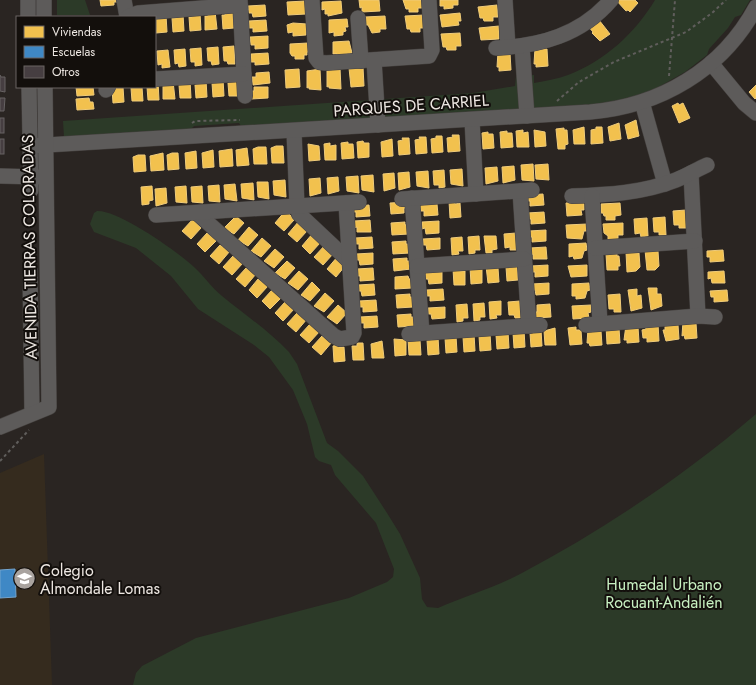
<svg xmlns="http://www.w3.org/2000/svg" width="756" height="685" viewBox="0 0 756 685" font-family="Jost,sans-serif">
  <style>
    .education { fill: #352b1e }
    .green { fill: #2c3a28 }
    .homes { fill: #f2c14e; stroke: #f0cc7a }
    .schools { fill: #3f88c5; stroke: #73a4ce }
    .building { fill: #463e41; stroke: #666262 }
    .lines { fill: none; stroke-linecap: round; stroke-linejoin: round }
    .minor-casing { stroke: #44403e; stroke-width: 16 }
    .path { stroke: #605e5c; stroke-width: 2; stroke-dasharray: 3 3; stroke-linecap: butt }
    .minor { stroke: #5d5b5a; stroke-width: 15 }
    .labels { text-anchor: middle; stroke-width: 4; stroke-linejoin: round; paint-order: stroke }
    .street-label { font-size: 16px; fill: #ede7e2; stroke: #130f0c }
    .poi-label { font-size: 16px; fill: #ede7e2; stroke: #130f0c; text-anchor: start }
    .park-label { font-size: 16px; fill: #c8f1c2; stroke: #130f0c }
  </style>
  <rect width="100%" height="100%" fill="#2a2522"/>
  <path class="education" d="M44,454l8,231h-52v-212z"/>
  <g class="green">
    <path d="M57,0h28l5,15h-33z"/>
    <path d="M655,0h95l-9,15 -6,2 -7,11 -19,21 -2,6 -22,17 -32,18 -19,8 -35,7 -358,21 -2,-3 -45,3 -4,4 -126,7 -1,-16 410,-28 42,-7 1,-10 18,-1v8c11,-2 23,-4 34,-8 37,-14 67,-42 87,-75z"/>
    <path d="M97,211c22,-1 81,41 97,56 10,9 17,20 28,29 22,18 47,35 67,56l8,12 30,79 11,8 25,25 24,37 13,21 20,44 2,21 5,8 11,1c27,-12 58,-21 84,-35 83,-44 163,-98 234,-159v271h-623l3,-12 6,-7 54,-28 153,-40 38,-16 6,-5 1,-8 -18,-46 -41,-48 -4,-10 -12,-4 -4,-4 -8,-33 -14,-34 -24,-33 -15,-12 -56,-36 -27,-33 -35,-28 -42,-16 -4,-8 4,-11z"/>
  </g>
  <g class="homes">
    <path d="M100,0h18v2h-4v3l-13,1z"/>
    <path d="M359,0h20l1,11 -18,1v-5l-2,1z"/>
    <path d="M403,0h20v8h-5v4h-9v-3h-3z"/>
    <path d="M440,0h18v5h-5v3l-9,1v-3h-4z"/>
    <path d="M616,0h19l3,3 -8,9 -2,-2 -2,1z"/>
    <path d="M305,1l1,13 -18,1 -1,-13z"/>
    <path d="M341,1l1,12 -14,3v-2h-3v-5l-3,1v-8z"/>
    <path d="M265,5l1,11 -13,1 -1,-4h-3l-1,-7z"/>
    <path d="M497,5l1,12h-5v4h-9l-1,-3h-3l-2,-11z"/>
    <path d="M215,11l2,18 -12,1v-14h3v-4z"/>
    <path d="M225,11h8l1,17 -11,1 -1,-14h3z"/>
    <path d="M192,13h8l1,17 -11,1 -1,-14h3z"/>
    <path d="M460,13l1,8h-3l1,4 -17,2 -2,-12z"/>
    <path d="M175,14h8l1,17 -11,1 -1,-14h4z"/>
    <path d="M159,15h7l1,17 -11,1 -1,-14h4z"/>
    <path d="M424,15l1,13h-5v4h-9l-1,-3h-3l-2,-13z"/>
    <path d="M385,16l1,13h-6v3l-8,1 -4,-8h-2l-1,-8z"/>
    <path d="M347,19l1,8h-3l1,4 -3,1v3l-9,1v-4l-5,1v-13z"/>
    <path d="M266,20l1,11 -14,1v-4h-4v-7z"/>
    <path d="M599,20l11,14 -10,7 -8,-8 1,-1 -5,-6z"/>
    <path d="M293,23l14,1 -1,11 -13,1v-4l-5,1 -1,-8z"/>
    <path d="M499,26v13l-18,1 -2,-12z"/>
    <path d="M460,33l1,13h-5v4h-9l-1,-3h-3l-2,-13z"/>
    <path d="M268,36v12l-13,1v-4h-4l-1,-8z"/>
    <path d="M349,41l3,12 -15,3v-2h-4v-12z"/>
    <path d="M308,43l1,9h-2v3h-3v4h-9v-3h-3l-2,-3v-9z"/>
    <path d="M234,46l1,18h-7l-1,-3h-3l-1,-14z"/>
    <path d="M218,47l1,17 -7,1 -1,-4h-3l-1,-13z"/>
    <path d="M201,48l1,17 -7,1v-4h-4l-1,-13z"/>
    <path d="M535,48l12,1 1,17 -12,1v-3h-2z"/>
    <path d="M185,49l1,17 -7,1 -1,-4 -3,1 -1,-14z"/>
    <path d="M168,50l2,17 -8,1v-4l-4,1 -1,-14z"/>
    <path d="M498,52l12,1 1,17 -12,1v-4h-2z"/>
    <path d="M268,53l1,11 -14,1v-3h-4v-8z"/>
    <path d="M363,67l1,19 -13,1 -2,-19z"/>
    <path d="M340,68l1,21 -12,-1v-2l-2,1v-17z"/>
    <path d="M299,69l1,18 -14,1 -1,-18z"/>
    <path d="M320,69l1,21 -12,-1v-2l-2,1v-17z"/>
    <path d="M269,72l1,11 -17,2 -1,-8h4v-4z"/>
    <path d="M239,78l1,18h-11l-1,-13 3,-1v-3z"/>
    <path d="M215,79h8l1,17 -11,1 -1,-14h3z"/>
    <path d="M190,80l1,18h-11l-1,-13z"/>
    <path d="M206,80l1,17 -11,1 -1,-13 4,-1v-3z"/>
    <path d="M173,81l2,18h-12v-13z"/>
    <path d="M158,82l1,18h-11l-1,-13h8v-4z"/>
    <path d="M756,85v13l-1,1 -6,-7z"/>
    <path d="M76,87h17l1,8 -17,1z"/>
    <path d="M115,87h8l1,15 -11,1 -1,-14h3z"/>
    <path d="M142,87l1,14h-11l-1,-13z"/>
    <path d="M254,87h14v11l-17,1 -1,-8h4z"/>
    <path d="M89,98l1,4h3l1,7 -17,1 -1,-11z"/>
    <path d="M678,103l1,2 4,-2 7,15 -11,5 -7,-17z"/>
    <path d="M636,120l3,16 -11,3 -3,-14z"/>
    <path d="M619,123l2,16 -11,2 -2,-14z"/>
    <path d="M584,127l1,17h-11l-1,-14z"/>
    <path d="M596,127h6l1,16 -12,1v-14l5,-1z"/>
    <path d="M564,128v2h3l1,14 -3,1v4h-7l-2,-20z"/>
    <path d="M523,130v3l5,-1 1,15h-12l-1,-16z"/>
    <path d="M534,130l11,2 1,14 -11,1z"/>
    <path d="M507,131v2h5l1,14 -12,1 -1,-16z"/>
    <path d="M488,132v2h5l1,14 -11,1 -1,-16z"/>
    <path d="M452,135h7l1,16 -12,1 -1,-14 6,-1z"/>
    <path d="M436,136h6l1,16 -11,1 -1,-14 5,-1z"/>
    <path d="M419,137h7l1,16 -11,1 -1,-14 5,-1z"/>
    <path d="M402,138h7l1,16 -11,1 -1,-14 5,-1z"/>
    <path d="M392,139l1,17 -11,1 -1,-15z"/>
    <path d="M363,141l1,2h5v14l-11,1 -1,-16z"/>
    <path d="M348,142v2h5l1,14 -12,1 -1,-16z"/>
    <path d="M330,143v3l6,-1v15h-11l-1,-16z"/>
    <path d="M308,144l11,2 1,14 -11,1z"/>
    <path d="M276,146h7l1,17h-12l-1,-15z"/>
    <path d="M258,147h8l1,17h-13l-1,-15z"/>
    <path d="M247,148l2,17 -12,1 -1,-16z"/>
    <path d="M232,149l1,17 -13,1 -1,-16z"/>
    <path d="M213,150l1,17 -11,1 -1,-15z"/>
    <path d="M196,151l1,17 -11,1 -1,-16z"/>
    <path d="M163,153l1,17 -13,1 -1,-15z"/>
    <path d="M172,153h6l1,16 -11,1 -1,-15z"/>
    <path d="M138,155h7l1,16 -12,1 -1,-15z"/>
    <path d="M533,164l1,17 -12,-1 -1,-15z"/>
    <path d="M548,164l1,16 -13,-1 -1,-14z"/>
    <path d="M514,166l1,14 -12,3 -1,-16z"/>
    <path d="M497,167l1,14 -12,3 -1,-16z"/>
    <path d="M462,169l1,17 -12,-2 -1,-14z"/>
    <path d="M444,170l1,17 -6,1v-3h-5l-1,-14z"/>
    <path d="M428,171l1,17 -12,-2 -1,-14z"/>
    <path d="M409,172l1,15 -11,3 -1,-17z"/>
    <path d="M394,173l1,15 -11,3 -1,-17z"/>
    <path d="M373,175l1,17 -12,-2 -1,-14z"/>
    <path d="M358,176l1,17 -12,-2 -1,-14z"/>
    <path d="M338,177l1,14 -11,3 -1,-16z"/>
    <path d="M320,178l1,15 -11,3 -1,-17z"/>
    <path d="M285,180l1,17 -12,-2 -1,-14z"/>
    <path d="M257,182h11l1,17 -11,-2z"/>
    <path d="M253,183l1,17 -12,-2 -1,-14z"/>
    <path d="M235,184l2,17 -12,-2 -1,-14z"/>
    <path d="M219,185l1,17 -11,-1 -1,-15z"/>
    <path d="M152,186l1,14 -4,1v3l-7,1 -1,-18z"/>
    <path d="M186,186l1,17 -11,-1 -1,-15z"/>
    <path d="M202,186l1,17 -11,-1 -1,-15z"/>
    <path d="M166,188l1,15 -11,3 -1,-17z"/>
    <path d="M543,194l1,11 -14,1v-5h-3v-6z"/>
    <path d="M455,200v4l5,-1 1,14 -11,1 -1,-17z"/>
    <path d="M407,202v6h-3v5l-13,1 -1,-11z"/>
    <path d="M584,202v8h-3l1,5 -15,1 -1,-13z"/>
    <path d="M620,203l1,12 -6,1v4h-9v-4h-2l-1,-3h-2v-9z"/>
    <path d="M437,204l1,11 -14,1v-5h-3l-1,-6z"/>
    <path d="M369,205l1,11 -14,1v-5h-3v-6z"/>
    <path d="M286,210l8,10 -10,11 -9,-8z"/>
    <path d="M686,210l1,18h-8v-3h-5l-1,-14z"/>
    <path d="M544,212l1,11 -14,1v-5h-3l-1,-6z"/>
    <path d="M236,216l8,7 -10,11 -10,-6z"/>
    <path d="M665,217l1,18h-7v-3h-5l-1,-14z"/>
    <path d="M647,218l1,18 -7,1 -1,-4 -5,1 -1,-15z"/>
    <path d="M193,219l8,9 -10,11 -9,-8z"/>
    <path d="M370,220l1,12h-14v-5l-3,1v-7z"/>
    <path d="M299,221l8,10 -10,11 -9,-8z"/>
    <path d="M439,221v12l-13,1 -1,-6 -3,1v-7z"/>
    <path d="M405,222v3l3,-1 1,10 -17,1 -1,-12z"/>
    <path d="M623,223v12h-5v5h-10v-4l-4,-3 -1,-9z"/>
    <path d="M587,224v7h-3l-2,8 -15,-1 -1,-13z"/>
    <path d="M249,227l9,8 -10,11 -10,-6z"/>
    <path d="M546,230v11l-14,1v-5h-3v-6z"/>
    <path d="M207,233l10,7 -12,12 -8,-8z"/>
    <path d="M313,233l7,10 -10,11 -8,-8z"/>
    <path d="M516,233l1,17h-7v-3l-5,1 -1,-14z"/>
    <path d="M479,236l1,14h-5v3l-6,1 -1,-17z"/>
    <path d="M484,236h12l1,13 -5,1v3h-6z"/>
    <path d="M372,237l1,11 -14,1v-5h-3l-1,-6z"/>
    <path d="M462,237l1,14h-5l1,3 -7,1 -1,-17z"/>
    <path d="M262,238l9,8 -10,11 -10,-6z"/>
    <path d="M440,238v11l-13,1 -1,-5h-3v-6z"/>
    <path d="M406,241v3h3l1,9 -17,1 -1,-12z"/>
    <path d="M586,243l1,7 -3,1 -2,7 -8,1 -1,-3 -4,1v-13z"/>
    <path d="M326,244l7,10 -10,11 -9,-8z"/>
    <path d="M220,245l10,6 -11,13 -9,-8z"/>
    <path d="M546,247l1,12h-14v-5l-3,1v-7z"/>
    <path d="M275,249l9,8 -10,11 -10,-7z"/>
    <path d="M645,250l13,1 1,15 -4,4h-8z"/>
    <path d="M723,250l1,11 -14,1v-5h-3v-6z"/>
    <path d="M626,252l13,1 1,14 -4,4 -9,1z"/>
    <path d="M373,253v11l-13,1 -1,-5h-3v-6z"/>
    <path d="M606,254h11v2h2l1,10h-2v4h-11z"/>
    <path d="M233,256l10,7 -11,12 -9,-8z"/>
    <path d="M338,256l7,10 -9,11 -9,-8z"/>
    <path d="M407,258v3h3l1,8 -17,2 -1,-12z"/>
    <path d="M287,261l8,7 -10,11 -10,-6z"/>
    <path d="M517,264l1,16 -11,1 -1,-14z"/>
    <path d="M548,265v11l-13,1v-5h-3l-1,-6z"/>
    <path d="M587,265v11l-16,1 -3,-11z"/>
    <path d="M486,266l12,2 1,14 -11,1z"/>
    <path d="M470,267l12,2v14l-11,1z"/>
    <path d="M246,268l10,6 -11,13 -9,-8z"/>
    <path d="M373,268l1,12 -14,1v-5h-3v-7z"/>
    <path d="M459,268l1,3h5v14h-11l-1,-16z"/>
    <path d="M299,271l9,8 -10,11 -10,-7z"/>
    <path d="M724,271l1,12h-13l-1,-5 -3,1v-7z"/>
    <path d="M442,272v11l-13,1 -1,-5h-3v-6z"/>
    <path d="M408,276l1,3h2l1,9 -17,1v-12z"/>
    <path d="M258,279l10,7 -11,12 -8,-8z"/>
    <path d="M312,282l8,8 -10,11 -9,-6z"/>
    <path d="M549,283v11l-13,1 -1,-5h-3v-6z"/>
    <path d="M589,283l1,7 -3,1 -2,7 -9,1v-3h-4v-12z"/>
    <path d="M374,284l1,11 -13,1 -1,-5h-3v-6z"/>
    <path d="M648,288h9v6h4l1,12 -11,4z"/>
    <path d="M443,289l1,11 -14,1v-5h-3l-1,-6z"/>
    <path d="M637,289v7l4,-1 1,13 -11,3 -3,-21z"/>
    <path d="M272,290l10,7 -12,12 -8,-8z"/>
    <path d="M727,290l1,11 -14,1v-5h-3l-1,-6z"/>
    <path d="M325,293l9,8 -10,11 -10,-6z"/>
    <path d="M410,294v3h3v10l-16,1 -1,-13z"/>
    <path d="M620,294l1,18h-7v-3h-5l-1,-14z"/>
    <path d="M376,300l1,11 -14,1v-5h-3l-1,-6z"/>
    <path d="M501,301v14h-5l1,3 -7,1 -1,-17z"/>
    <path d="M520,301l1,17h-6l-1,-3h-5l-1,-13z"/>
    <path d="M285,302l10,6 -12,13 -8,-8z"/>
    <path d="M484,303l1,14h-5v3l-6,1 -1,-17z"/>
    <path d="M467,304l1,14h-5v3l-6,1 -1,-17z"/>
    <path d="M550,304l1,13 -16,1 -1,-6h3v-7z"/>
    <path d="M338,305l9,8 -10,11 -10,-7z"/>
    <path d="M591,305v7l-3,1 1,5 -16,1 -1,-13z"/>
    <path d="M445,307v11l-13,1 -1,-5h-3v-6z"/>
    <path d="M297,313l10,6 -11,13 -9,-8z"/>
    <path d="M411,314v3h3v9l-16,1 -1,-12z"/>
    <path d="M377,316l1,11 -14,1v-5h-3l-1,-6z"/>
    <path d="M683,321l13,2 1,15 -12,1 -1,-4 -2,1z"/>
    <path d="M665,323l13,2 1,14 -13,2 -3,-11h2z"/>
    <path d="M310,324l10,7 -11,12 -9,-8z"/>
    <path d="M658,324l1,17 -12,1v-4h-4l-1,-8 4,-1 -1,-4z"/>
    <path d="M626,325l12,2 1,15 -12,1v-3h-3z"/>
    <path d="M606,326l13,2 1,15 -13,1z"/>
    <path d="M576,327v3h5l1,14 -12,1 -2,-17z"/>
    <path d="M555,328l1,17h-11l-1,-14z"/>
    <path d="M588,329l13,2 1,14 -12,1 -1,-3h-2z"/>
    <path d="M524,330l1,17 -11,1 -1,-15z"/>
    <path d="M541,330l1,16 -11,1 -1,-14z"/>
    <path d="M508,332l1,16 -12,1 -1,-14z"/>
    <path d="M490,333l1,17 -11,1 -1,-15z"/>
    <path d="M474,334l1,17 -11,1 -1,-15z"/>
    <path d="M322,336l10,6 -11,13 -9,-8z"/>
    <path d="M456,336l1,16 -11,1 -1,-15z"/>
    <path d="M438,337l1,17 -11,1 -1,-15z"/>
    <path d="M394,339l12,1v15l-11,1z"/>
    <path d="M408,339l12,1 1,15h-12z"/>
    <path d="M382,341l2,17h-12l-1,-14z"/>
    <path d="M357,343h6l1,17h-11l-1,-14h5z"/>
    <path d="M339,345v2h5l1,14 -11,1 -1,-16z"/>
  </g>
  <path class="schools" d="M15,569l1,28 -16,1v-28z"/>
  <g class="building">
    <path d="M0,75l1,2h4v15l-5,-1z"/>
    <path d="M0,98h5l-1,13h-4z"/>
    <rect x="0" y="118" width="4" height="15"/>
    <rect x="0" y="139" width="4" height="15"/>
  </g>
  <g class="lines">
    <defs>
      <g id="minor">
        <path d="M124,0l3,17"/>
        <path d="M240,0l5,96"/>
        <path d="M312,0l4,58 3,4 6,1 104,-7 3,-6 -3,-50"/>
        <path d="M505,0l3,47"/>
        <path d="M28,17v-17"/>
        <path d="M44,17v-17"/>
        <path d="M128,17l10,-4 102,-8"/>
        <path d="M358,18l3,43"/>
        <path d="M522,46l5,70"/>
        <path d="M496,48c44,-2 85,-13 115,-48"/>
        <path d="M374,60l4,65"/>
        <path d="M711,63l33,40 12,10"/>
        <path d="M155,79l89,-5"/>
        <path d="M29,87l2,103"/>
        <path d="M106,90l2,-3"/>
        <path d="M642,102l23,82"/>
        <path d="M472,120l4,74"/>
        <path d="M294,131l3,75 2,8 50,47"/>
        <path d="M30,146l560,-34c70,-6 132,-42 166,-105"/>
        <path d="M691,173l7,143"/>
        <path d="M0,176l39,1"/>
        <path d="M520,191l9,135"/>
        <path d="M572,196c35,-1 71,-3 104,-16 10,-4 20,-10 31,-15"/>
        <path d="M592,196l8,127"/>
        <path d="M412,198l10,135"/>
        <path d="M402,199l130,-9"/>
        <path d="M197,213l137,123 6,3 12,-2 2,-4 -8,-130"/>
        <path d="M156,215l203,-13"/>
        <path d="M595,248l100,-7"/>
        <path d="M417,266l107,-7"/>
        <path d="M30,271l2,142"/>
        <path d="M586,325l112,-9 17,1"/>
        <path d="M409,334l131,-9"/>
        <path d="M0,427l49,-20 -4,-320"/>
      </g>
    </defs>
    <use href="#minor" class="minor-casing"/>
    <g class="path">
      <path d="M669,76l6,-76"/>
      <path d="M557,101l22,-19 35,-20 72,-30 26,-19 14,-13"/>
      <path d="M192,123l3,-2 45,-1"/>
      <path d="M0,461l29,-31"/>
    </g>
    <use href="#minor" class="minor"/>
  </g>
  <defs>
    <symbol id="school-disc" viewBox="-11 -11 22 22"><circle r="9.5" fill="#a9a39f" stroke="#130f0c"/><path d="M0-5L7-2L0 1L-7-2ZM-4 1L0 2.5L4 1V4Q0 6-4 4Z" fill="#fff"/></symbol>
  </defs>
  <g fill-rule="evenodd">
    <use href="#school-disc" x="12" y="566" width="25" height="25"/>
  </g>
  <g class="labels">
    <g class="street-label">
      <text transform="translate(411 105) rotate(-4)" y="6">PARQUES DE CARRIEL</text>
      <text transform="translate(29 247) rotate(-91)" y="6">AVENIDA TIERRAS COLORADAS</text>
    </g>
    <g class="poi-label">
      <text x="40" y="576">Colegio<tspan x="40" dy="18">Almondale Lomas</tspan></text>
    </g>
    <g class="park-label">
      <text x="664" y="590">Humedal Urbano<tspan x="664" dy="18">Rocuant-Andalién</tspan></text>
    </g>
  </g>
  <rect x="16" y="16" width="140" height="72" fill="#130f0c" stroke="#6a6562"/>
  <rect x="24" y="26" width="20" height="12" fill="#f2c14e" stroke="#6a6562"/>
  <text x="52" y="36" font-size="12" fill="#ede7e2">Viviendas</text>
  <rect x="24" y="46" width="20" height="12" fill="#3f88c5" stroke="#6a6562"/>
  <text x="52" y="56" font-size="12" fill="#ede7e2">Escuelas</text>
  <rect x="24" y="66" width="20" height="12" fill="#463e41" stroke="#6a6562"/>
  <text x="52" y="76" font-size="12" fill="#ede7e2">Otros</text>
</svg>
